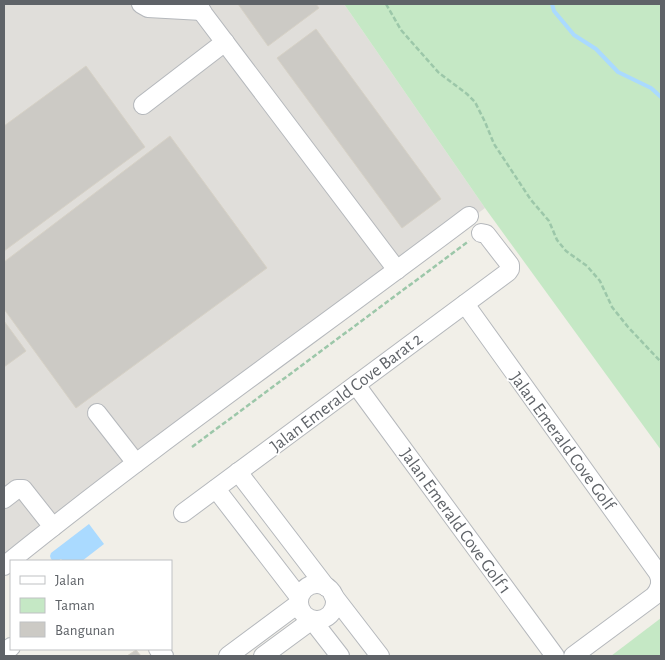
<svg xmlns="http://www.w3.org/2000/svg" width="665" height="660" viewBox="0 0 665 660" font-family="'Alegreya Sans',sans-serif">
  <style>
    .industrial { fill: #e0deda }
    .green { fill: #c5e8c5 }
    .water { fill: #aadaff }
    .lines { fill: none; stroke-linecap: round; stroke-linejoin: round }
    .stream { stroke: #aadaff; stroke-width: 4 }
    .building { fill: #cccac5; stroke: #d6d1c6 }
    .minor-casing { stroke: #b5b8bc; stroke-width: 20 }
    .path { stroke: #9cc7a9; stroke-width: 2.5; stroke-dasharray: 5 2.5; stroke-linecap: butt }
    .minor { stroke: #fff; stroke-width: 18 }
    .labels { text-anchor: middle; stroke-width: 4; stroke-linejoin: round; paint-order: stroke }
    .street-label { font-size: 18px; fill: #5f6368; stroke: #fff }
  </style>
  <rect width="100%" height="100%" fill="#f1efe8"/>
  <path class="industrial" d="M4,4h340l141,204 -481,363z"/>
  <g class="green">
    <path d="M344,4h317v446l-176,-242z"/>
    <path d="M661,618v38h-50z"/>
  </g>
  <path class="water" d="M89,524l15,20 -22,17h-19l-2,-2 -3,2h-5l-2,-2 -1,-3 1,-3z"/>
  <g class="lines">
    <path class="stream" d="M552,4l2,7 20,24 22,14 22,23 33,16 10,9"/>
  </g>
  <g class="building">
    <path d="M238,4h78l3,4 -51,38z"/>
    <path d="M316,29l125,170 -39,29 -125,-170z"/>
    <path d="M86,66l59,81 -141,104v-125z"/>
    <path d="M170,136l97,132 -191,140 -72,-99v-47z"/>
    <path d="M4,321l22,30 -22,16z"/>
    <path d="M136,650l5,6h-14z"/>
  </g>
  <g class="lines">
    <defs>
      <g id="minor">
        <path d="M141,4l7,4 54,3"/>
        <path d="M196,4l201,266"/>
        <path d="M143,105l82,-63"/>
        <path d="M465,304l193,269c4,9 2,16 -4,23l-81,60"/>
        <path d="M356,385l199,271"/>
        <path d="M97,413l39,50"/>
        <path d="M238,472l88,115"/>
        <path d="M216,489l83,108"/>
        <path d="M4,499l13,-10h6l30,38"/>
        <path d="M183,513l325,-241 2,-3v-4l-24,-31 -5,-1"/>
        <path d="M4,566c151,-122 310,-233 465,-350"/>
        <circle cx="317" cy="602" r="18"/>
        <path d="M333,595l47,61"/>
        <path d="M158,649l6,7"/>
        <path d="M4,653l7,-6"/>
        <path d="M228,656l70,-52"/>
        <path d="M263,656l49,-36 28,36"/>
      </g>
    </defs>
    <use href="#minor" class="minor-casing"/>
    <g class="path">
      <path d="M386,4l15,26 38,43 28,21 8,8 10,20 9,22 37,56 18,21 8,19 9,11 21,15 13,15 12,26 16,20 33,35"/>
      <path d="M192,447l277,-206"/>
    </g>
    <use href="#minor" class="minor"/>
  </g>
  <g class="labels">
    <g class="street-label">
      <text transform="translate(346 392) rotate(-37)" y="6">Jalan Emerald Cove Barat 2</text>
      <text transform="translate(563 441) rotate(54)" y="6">Jalan Emerald Cove Golf</text>
      <text transform="translate(456 521) rotate(54)" y="6">Jalan Emerald Cove Golf 1</text>
    </g>
  </g>
  <rect width="665" height="660" fill="none" stroke="#5f6368" stroke-width="10"/>
  <rect x="10" y="560" width="162" height="90" fill="#ffffff" stroke="#bfc1c3"/>
  <rect x="20" y="576" width="25" height="8" fill="#ffffff" stroke="#bfc1c3"/>
  <text x="55" y="585" font-size="15" fill="#5f6368">Jalan</text>
  <rect x="20" y="598" width="25" height="15" fill="#c5e8c5" stroke="#bfc1c3"/>
  <text x="55" y="610" font-size="15" fill="#5f6368">Taman</text>
  <rect x="20" y="622" width="25" height="15" fill="#cccac5" stroke="#bfc1c3"/>
  <text x="55" y="635" font-size="15" fill="#5f6368">Bangunan</text>
</svg>
